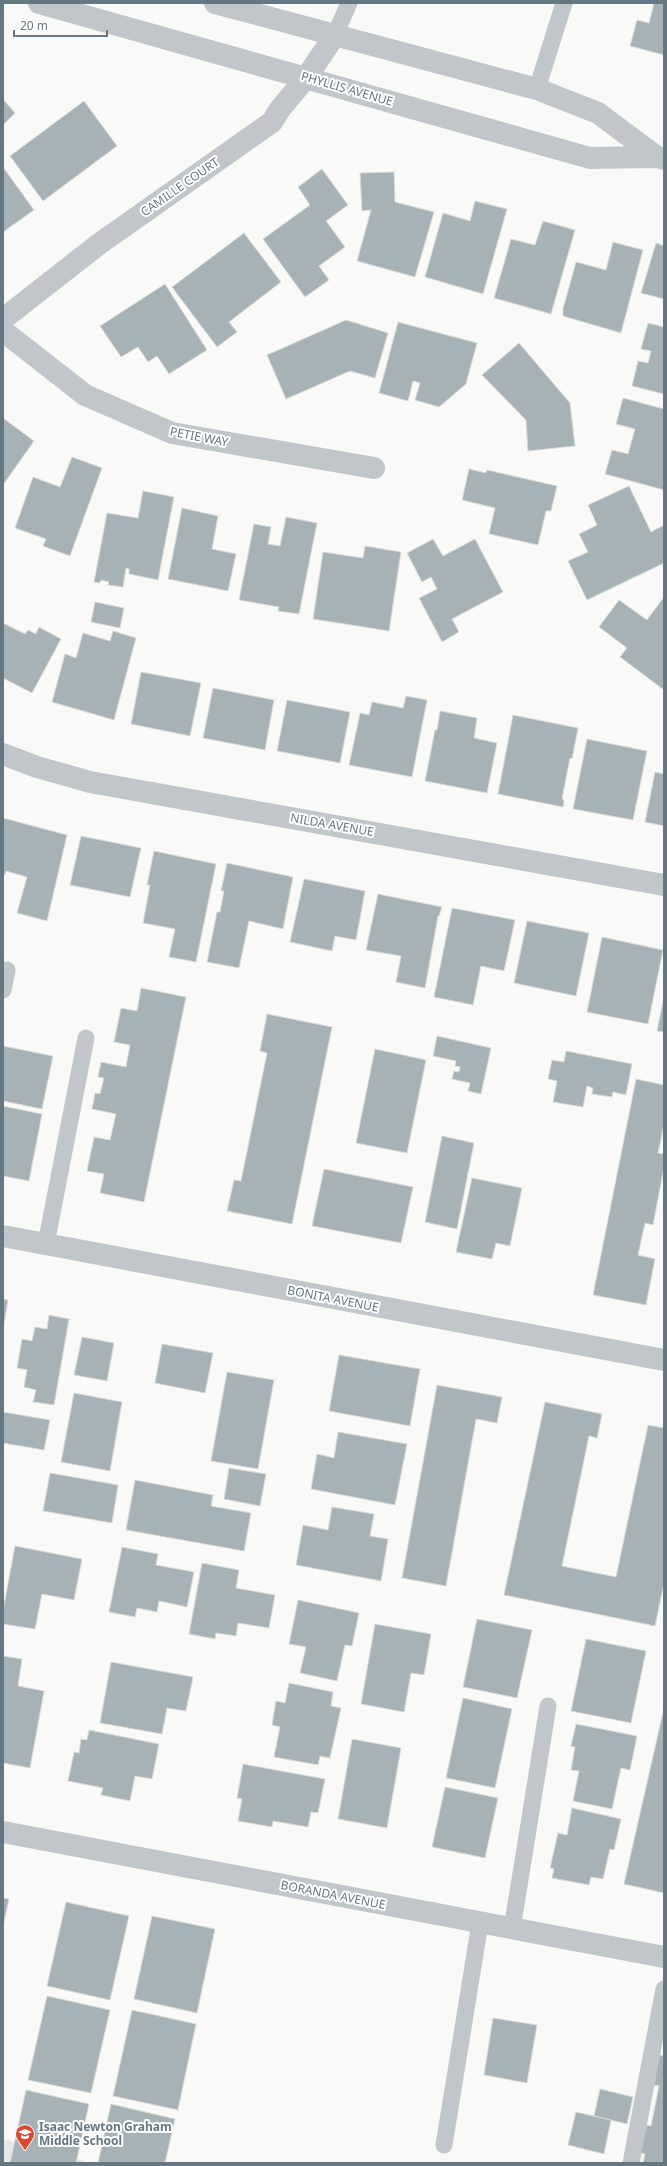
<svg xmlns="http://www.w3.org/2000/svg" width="667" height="2166" viewBox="0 0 667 2166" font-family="'Noto Sans',sans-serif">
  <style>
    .built { fill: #e7e9e8 }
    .building { fill: #a7b2b6; stroke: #dbdbd9 }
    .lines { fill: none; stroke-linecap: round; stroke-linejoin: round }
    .service { stroke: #c0c6c9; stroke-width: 17 }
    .minor { stroke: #c0c6c9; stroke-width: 22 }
    .tertiary { stroke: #c0c6c9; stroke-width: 22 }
    .labels { text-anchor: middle; stroke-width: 4; stroke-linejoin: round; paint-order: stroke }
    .street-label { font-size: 12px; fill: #657881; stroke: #fff }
    .poi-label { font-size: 12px; font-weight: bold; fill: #657881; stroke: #fff; text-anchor: start }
  </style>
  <rect width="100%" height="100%" fill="#f9f9f7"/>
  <path class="built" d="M3,2139l88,24h-88z"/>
  <g class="building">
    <path d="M654,3h10v52l-34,-9 7,-26 12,3z"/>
    <path d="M3,99l12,14 -12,12z"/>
    <path d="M84,101l33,45 -74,55 -33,-45z"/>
    <path d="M3,167l31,43 -31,22z"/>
    <path d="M322,169l26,36 -22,16 19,26 -26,19 10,14 -24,17 -42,-58 47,-34 -12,-18z"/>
    <path d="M394,172l1,30 39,10 -19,65 -58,-16 14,-51 -9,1 -2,-38z"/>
    <path d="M475,201l32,8 -24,85 -58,-17 18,-64 27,8z"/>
    <path d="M543,221l32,9 -24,84 -57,-16 17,-59 24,6z"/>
    <path d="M244,233l37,49 -52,40 8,10 -20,15 -45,-60z"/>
    <path d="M613,242l30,8 -22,83 -58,-17v-7l13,-47 30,8z"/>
    <path d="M656,243l8,3v53l-23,-6z"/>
    <path d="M165,284l42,66 -38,24 -12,-18 -9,6 -10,-15 -17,10 -21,-31z"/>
    <path d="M346,320l42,13 -13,45 -25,-7 -64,28 -19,-44z"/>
    <path d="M398,322l79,21 -11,41 -27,23 -24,-7 5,-17 -7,-2 -5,20 -29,-8z"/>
    <path d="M648,323l16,4v67l-32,-8 6,-25 10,2 3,-12 -10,-2z"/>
    <path d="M519,343l51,60 5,43 -47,5 -2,-31 -44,-45z"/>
    <path d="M623,398l41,11v81l-59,-16 7,-24 16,4 7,-25 -19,-5z"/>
    <path d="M3,418l31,23 -31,44z"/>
    <path d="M72,457l30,11 -32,88 -27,-10 3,-7 -31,-11 18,-51 27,10z"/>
    <path d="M469,469l17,4 1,-3 70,16 -6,25h-5l-8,34 -49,-11 6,-26 -33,-8z"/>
    <path d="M629,486l22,46 13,-7v38l-77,37 -19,-39 20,-9 -9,-18 18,-9 -9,-20z"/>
    <path d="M143,491l31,6 -16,83 -29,-6v-5l-3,-1 -3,19 -15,-2 1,-3 -8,-2 -1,3 -6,-1 13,-69 31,5z"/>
    <path d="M182,508l36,8 -6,33 24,5 -8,37 -60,-12z"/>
    <path d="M286,517l31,6 -18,91 -21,-3 1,-4 -40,-7 15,-76 17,3 -3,17 12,2z"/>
    <path d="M433,539l10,17 32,-17 28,53 -51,27 7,13 -17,10 -23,-44 18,-9 -6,-12 -9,5 -15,-29z"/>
    <path d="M365,546l36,6 -12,79 -76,-12 10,-67 40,6z"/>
    <path d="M664,597v93l-44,-33 7,-9 -28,-21 20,-27 28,20z"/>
    <path d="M95,602l29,6 -4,20 -29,-6z"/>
    <path d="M3,623l22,11 3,-4 8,4 3,-7 22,12 -29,54 -29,-15z"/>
    <path d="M113,631l23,7 -22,82 -62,-18 13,-48 11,4 7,-25 27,8z"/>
    <path d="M141,672l60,11 -11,53 -59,-12z"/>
    <path d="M213,688l61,12 -9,50 -62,-12z"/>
    <path d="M406,696l21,4 -15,77 -63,-12 11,-52 9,2 3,-13 31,6z"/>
    <path d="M287,700l63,12 -10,51 -63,-12z"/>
    <path d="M440,711l37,7 -3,20 23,5 -10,50 -62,-12 10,-51h2z"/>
    <path d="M513,715l65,13 -6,31 -2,-1 -8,41 2,1 -1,7 -65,-13z"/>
    <path d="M587,739l60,12 -14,69 -60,-11z"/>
    <path d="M655,772l9,2v52l-19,-4z"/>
    <path d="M3,818l64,17 -20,86 -30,-8 10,-36 -21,-6 -1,4 -2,-1z"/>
    <path d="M81,836l60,12 -11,49 -60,-12z"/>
    <path d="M154,851l62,13 -20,98 -27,-5 6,-28 -32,-6 7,-38h-3z"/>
    <path d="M227,863l66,14 -10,52 -34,-8 -10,47 -32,-6 10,-50h3l4,-21h-3z"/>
    <path d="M304,879l61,12 -9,49 -21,-4 -3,15 -42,-9z"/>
    <path d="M378,894l64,13 -3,9h-1l-13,72 -29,-6 5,-26 -35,-6z"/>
    <path d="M452,908l63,12 -11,51 -23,-5 -8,39 -39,-8z"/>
    <path d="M527,921l62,12 -13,63 -62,-13z"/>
    <path d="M602,937l61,13 -15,74 -61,-12z"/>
    <path d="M141,988l45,9 -42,205 -44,-9 4,-19 -17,-3 7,-34 16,3 6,-26 -24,-5 3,-16 5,1 4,-16 -6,-1 3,-15 25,5 4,-22 -16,-3 7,-34 16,3z"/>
    <path d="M664,997v35l-7,-1z"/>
    <path d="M267,1014l65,13 -40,197 -65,-13 7,-31 7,1 26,-128 -7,-2z"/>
    <path d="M437,1036l54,12 -10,46 -13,-3 2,-8 -18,-4 2,-8 5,1 1,-5 -5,-1 1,-5 -23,-5z"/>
    <path d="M3,1046l50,10 -11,53 -39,-8z"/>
    <path d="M375,1049l51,11 -19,93 -51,-10z"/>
    <path d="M566,1051l66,13 -6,31 -13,-3 -1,5 -20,-3 1,-6 -6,-2 -4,21 -30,-5 4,-21 -9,-2 4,-19 12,2z"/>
    <path d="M636,1079l28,6v39l-6,29 6,1v13l-11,58 -8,-2 -7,32 17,4 -9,46 -53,-10z"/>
    <path d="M3,1106l39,8 -13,67 -26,-5z"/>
    <path d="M442,1136l32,7 -17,86 -32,-7z"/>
    <path d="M324,1169l89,18 -12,56 -89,-17z"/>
    <path d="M472,1178l50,10 -12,58 -14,-3 -4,16 -36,-7z"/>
    <path d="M3,1299l5,1 -5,30z"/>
    <path d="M49,1315l20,4 -15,86 -21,-3 3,-12 -12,-3 3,-17 -10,-2 5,-29 10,2 3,-14 12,2z"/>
    <path d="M82,1337l32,6 -7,38 -33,-6z"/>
    <path d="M162,1344l51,9 -8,40 -50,-10z"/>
    <path d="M339,1355l81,14 -10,57 -81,-15z"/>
    <path d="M227,1372l47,8 -16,89 -47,-8z"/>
    <path d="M437,1385l65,12 -5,26 -21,-4 -30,167 -44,-8z"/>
    <path d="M74,1393l48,9 -12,69 -49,-9z"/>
    <path d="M545,1402l57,12 -5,24 -8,-2 -27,130 54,11 32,-152 16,3v155l-9,43 -151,-31z"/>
    <path d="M3,1412l47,8 -6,30 -41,-7z"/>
    <path d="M338,1432l69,12 -12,61 -84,-16 6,-35 17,4z"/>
    <path d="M229,1468l37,6 -6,32 -36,-7z"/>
    <path d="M50,1473l68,12 -6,38 -69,-12z"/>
    <path d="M135,1480l78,15 -2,11 40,7 -7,38 -118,-21z"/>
    <path d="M332,1507l42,7 -4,22 18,3 -7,42 -85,-16 7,-40 25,5z"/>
    <path d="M15,1546l67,13 -8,41 -32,-6 -7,35 -32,-5v-14z"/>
    <path d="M122,1547l36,7 -2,11 38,7 -7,35 -28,-6 -2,11 -20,-4 -2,9 -26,-5z"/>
    <path d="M202,1563l37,7 -3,18 39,7 -6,33 -31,-5 -2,13 -20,-3 -1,6 -26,-5z"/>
    <path d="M298,1600l61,13 -7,33 -7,-1 -8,36 -37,-8 6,-26 -17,-3z"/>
    <path d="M477,1619l55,11 -15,68 -54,-11z"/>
    <path d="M375,1624l56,10 -7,41 -13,-2 -7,39 -43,-8z"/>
    <path d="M586,1639l60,12 -15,72 -60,-12z"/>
    <path d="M3,1656l19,3 -4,27 26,5 -14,77 -27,-5z"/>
    <path d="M111,1662l82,15 -7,34 -19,-3 -5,26 -62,-11z"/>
    <path d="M289,1683l44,9 -2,14 10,2 -11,50 -10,-2 -2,9 -44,-8 6,-30 -8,-2 4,-24 9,2z"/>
    <path d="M463,1698l49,11 -17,79 -49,-10z"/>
    <path d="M664,1708v185l-40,-9z"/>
    <path d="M576,1724l61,12 -7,34 -9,-2 -9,41 -39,-8 6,-30 -8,-1 4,-23 -4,-1z"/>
    <path d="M89,1730l70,14 -7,35 -17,-3 -5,25 -29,-6 2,-7 -35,-7 6,-29 5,1 2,-14 6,1z"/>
    <path d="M352,1739l49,9 -14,80 -49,-9z"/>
    <path d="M243,1764l82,15 -7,34 -7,-1 -3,15 -35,-6 -1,6 -34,-6 4,-22 -5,-1z"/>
    <path d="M445,1787l53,11 -13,60 -53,-11z"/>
    <path d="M572,1808l49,11 -7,31 -4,-1 -7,30 -12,-2 -2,8 -37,-7 2,-9 -4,-1 8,-35 9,2z"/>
    <path d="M3,1898l6,1 -6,27z"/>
    <path d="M66,1902l63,14 -19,84 -63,-14z"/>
    <path d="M152,1916l63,13 -18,84 -63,-14z"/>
    <path d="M47,1996l63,14 -19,83 -63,-13z"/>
    <path d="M132,2010l64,14 -18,86 -65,-14z"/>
    <path d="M493,2018l44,7 -10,58 -43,-8z"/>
    <path d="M659,2055l5,1v107h-21l2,-9 -5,-1 6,-28 5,1 8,-40 -6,-1z"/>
    <path d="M600,2089l33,8 -6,27 -33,-8z"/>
    <path d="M26,2090l63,14 -13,59h-66z"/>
    <path d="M111,2104l64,15 -10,44h-67z"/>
    <path d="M576,2112l35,8 -7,34 -36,-9z"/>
  </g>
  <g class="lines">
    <g class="service">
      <path d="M335,35l14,-32"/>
      <path d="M537,89l27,-86"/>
      <path d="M3,990l4,-20"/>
      <path d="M46,1244l40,-206"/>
      <path d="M512,1929l36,-223"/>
      <path d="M444,2145l36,-222"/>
      <path d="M631,2163l33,-174"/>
    </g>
    <g class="minor">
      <path d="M3,319l96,-75 173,-122 8,-13 26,-31 29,-43"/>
      <path d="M3,331l82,64 87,38 202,35"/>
      <path d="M3,754l34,13 53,15 574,103"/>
      <path d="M3,1236l661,124"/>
      <path d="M3,1832l661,125"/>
    </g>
    <g class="tertiary">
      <path d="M39,3l551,155 67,-1 7,2"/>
      <path d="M215,3l322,86 61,24 59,44"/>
    </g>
  </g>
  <defs>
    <symbol id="school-pin" viewBox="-11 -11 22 30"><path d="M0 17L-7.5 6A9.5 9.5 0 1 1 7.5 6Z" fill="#dd4733" stroke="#fff"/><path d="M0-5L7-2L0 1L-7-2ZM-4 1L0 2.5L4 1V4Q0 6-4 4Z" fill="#fff"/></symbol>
  </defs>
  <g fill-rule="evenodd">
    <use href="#school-pin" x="14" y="2123" width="22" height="30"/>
  </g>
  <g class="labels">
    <g class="street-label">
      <text transform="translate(347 89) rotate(16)" y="4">PHYLLIS AVENUE</text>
      <text transform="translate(180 187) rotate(-35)" y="4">CAMILLE COURT</text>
      <text transform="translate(199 437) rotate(11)" y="4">PETIE WAY</text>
      <text transform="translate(332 825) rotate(10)" y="4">NILDA AVENUE</text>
      <text transform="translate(333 1299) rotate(11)" y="4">BONITA AVENUE</text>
      <text transform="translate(333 1895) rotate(11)" y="4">BORANDA AVENUE</text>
    </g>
    <g class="poi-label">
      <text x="39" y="2131">Isaac Newton Graham<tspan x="39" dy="14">Middle School</tspan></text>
    </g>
  </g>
  <rect width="667" height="2166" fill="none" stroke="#657881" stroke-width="8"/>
  <path d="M14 30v6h93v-6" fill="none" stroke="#657881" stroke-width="2"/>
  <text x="20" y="30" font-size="12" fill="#657881" stroke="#ffffff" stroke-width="3" paint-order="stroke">20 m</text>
</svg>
